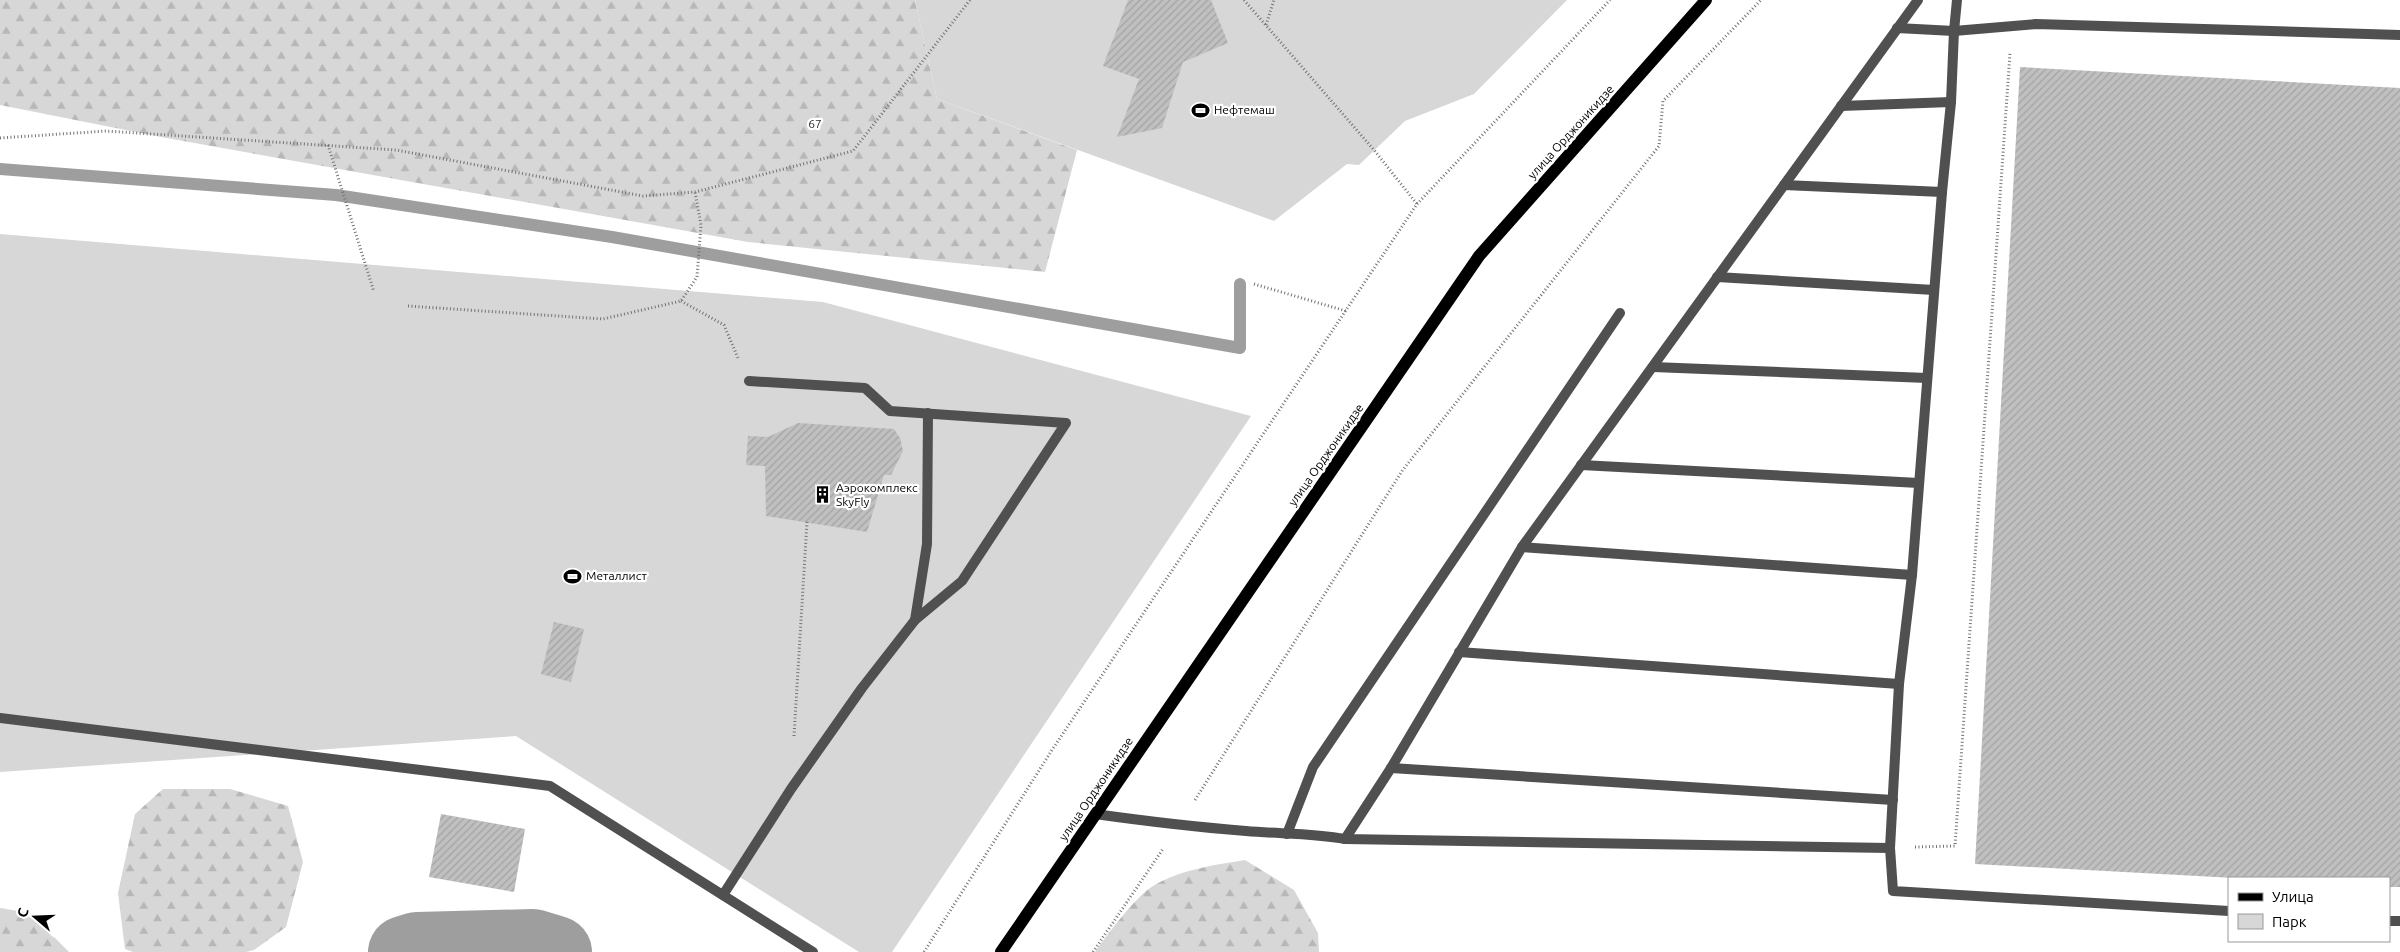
<svg xmlns="http://www.w3.org/2000/svg" width="2400" height="952" viewBox="0 0 2400 952" font-family="Ubuntu,sans-serif">
  <style>
    .forest { fill: url(#forest-firs) }
    .park { fill: #d7d7d7 }
    .lines { fill: none; stroke-linecap: round; stroke-linejoin: round }
    .stream { stroke: #9e9e9e; stroke-width: 12 }
    .river { stroke: #9e9e9e; stroke-width: 72 }
    .building { fill: url(#building-hatch) }
    .path { stroke: #727272; stroke-width: 3; stroke-dasharray: 1 2.5; stroke-linecap: butt }
    .lane { stroke: #505050; stroke-width: 10 }
    .primary { stroke: #000; stroke-width: 12 }
    .labels { text-anchor: middle; stroke-width: 4.5; stroke-linejoin: round; paint-order: stroke }
    .poi-label { font-size: 12px; fill: #000; stroke: #fff; text-anchor: start }
    .park-label { font-size: 12px; fill: #2e2e2e; stroke: #fff }
    .street-label { font-size: 12px; fill: #000; stroke: #fff }
  </style>
  <defs>
    <pattern id="forest-firs" width="22" height="20" patternUnits="userSpaceOnUse" patternTransform="scale(1.25)"><rect width="22" height="20" fill="#d7d7d7"/><path d="M5 1l3.5 6h-7zM16 11l3.5 6h-7z" fill="#b7b7b7"/></pattern>
    <pattern id="building-hatch" width="6" height="6" patternUnits="userSpaceOnUse" patternTransform="scale(1.25)"><rect width="6" height="6" fill="#c0c0c0"/><path d="M-1 1l2-2M0 6l6-6M5 7l2-2" fill="none" stroke="#a3a3a3"/></pattern>
  </defs>
  <rect width="100%" height="100%" fill="#fff"/>
  <g class="forest">
    <path d="M0,0h915l22,99 140,51 -32,122 -297,-30 -587,-105 -161,-32z"/>
    <path d="M163,789h67l58,17 15,56 -17,65 -32,23 -8,2h-113l-8,-3 -7,-56 17,-79z"/>
    <path d="M1245,860l49,30 24,43 1,19h-224c12,-17 38,-52 55,-64 27,-18 64,-23 95,-28z"/>
    <path d="M0,908l30,5 39,39h-69z"/>
  </g>
  <g class="park">
    <path d="M915,0h652l-93,94 -69,27 -46,44 -12,-1 -73,57 -337,-122z"/>
    <path d="M0,234l823,68 428,114 -359,536h-33l-343,-216 -516,36z"/>
  </g>
  <g class="lines">
    <path class="stream" d="M0,169l336,26 276,42 628,111v-64"/>
    <path class="river" d="M404,952l13,-4 116,-3 23,7"/>
  </g>
  <g class="building">
    <path d="M1128,0h83l17,43 -45,19 -21,66 -45,9 22,-58 -36,-13z"/>
    <path d="M2020,67l380,21v799h-11v-9h-155l-259,-14z"/>
    <path d="M798,423l96,6 6,9 3,13 -12,24h-7l-17,57 -101,-16 -1,-50 -19,-1 2,-29 20,1z"/>
    <path d="M554,622l30,7 -13,53 -30,-8z"/>
    <path d="M441,814l84,15 -11,63 -85,-15z"/>
  </g>
  <g class="lines">
    <g class="path">
      <path d="M1244,0l130,150 43,54"/>
      <path d="M1266,25l8,-25"/>
      <path d="M0,138l106,-7 290,19 247,46 52,-4 158,-41 117,-151"/>
      <path d="M328,145l46,147"/>
      <path d="M1254,284l92,27"/>
      <path d="M681,301l43,24 14,33"/>
      <path d="M408,306l195,13 78,-18 16,-24 4,-52 -6,-33"/>
      <path d="M794,736l13,-214"/>
      <path d="M1195,800l207,-329 257,-325 4,-45 98,-101"/>
      <path d="M1915,847l40,-1 55,-793"/>
      <path d="M924,952l128,-202 365,-546 193,-204"/>
      <path d="M1093,952l70,-103"/>
    </g>
    <g class="lane">
      <path d="M1897,28l57,3 82,-7 364,11"/>
      <path d="M1841,106l110,-4"/>
      <path d="M1784,185l158,7"/>
      <path d="M1717,277l217,13"/>
      <path d="M1653,367l274,11"/>
      <path d="M1581,465l338,18"/>
      <path d="M1522,547l390,28"/>
      <path d="M915,620l12,-76 1,-131"/>
      <path d="M1459,652l440,32"/>
      <path d="M0,718l550,68 263,166"/>
      <path d="M1391,768l502,32"/>
      <path d="M1095,814c50,7 101,13 151,17 34,3 67,2 99,8l545,9 9,-164 13,-109 30,-383 9,-90 3,-71 3,-31"/>
      <path d="M1287,834l26,-67 307,-454"/>
      <path d="M1345,839l46,-71 131,-221 396,-547"/>
      <path d="M1890,848l3,43 336,20"/>
      <path d="M723,895l68,-106 71,-101 53,-68 47,-39 104,-158 -176,-12 -25,-23 -116,-7"/>
      <path d="M2389,921h11"/>
    </g>
    <path class="primary" d="M1001,952l478,-696 227,-256"/>
  </g>
  <defs>
    <symbol id="stadium-bare" viewBox="-9 -9 18 18"><path d="M0-5a6.5 5 0 1 0 0 10a6.5 5 0 1 0 0-10ZM-3.5-1.8h7v3.6h-7Z" fill="#000" stroke="#fff" stroke-width="2.5" paint-order="stroke"/></symbol>
    <symbol id="building-bare" viewBox="-9 -9 18 18"><path d="M-4-6H4V6H1V3H-1V6H-4ZM-2.5-4.3h1.7v1.8h-1.7ZM.8-4.3h1.7v1.8H.8ZM-2.5-1h1.7V.8h-1.7ZM.8-1h1.7V.8H.8Z" fill="#000" stroke="#fff" stroke-width="2.5" paint-order="stroke"/></symbol>
  </defs>
  <g fill-rule="evenodd">
    <use href="#stadium-bare" x="1188" y="98" width="25" height="25"/>
    <use href="#building-bare" x="810" y="482" width="25" height="25"/>
    <use href="#stadium-bare" x="560" y="564" width="25" height="25"/>
  </g>
  <g class="labels">
    <g class="poi-label">
      <text x="1214" y="114">Нефтемаш</text>
      <text x="836" y="492">Аэрокомплекс<tspan x="836" dy="14">SkyFly</tspan></text>
      <text x="586" y="580">Металлист</text>
    </g>
    <g class="park-label">
      <text x="815" y="128">67</text>
    </g>
    <g class="street-label">
      <text transform="translate(1571 132) rotate(-48)" y="4">улица Орджоникидзе</text>
      <text transform="translate(1326 455) rotate(-55)" y="4">улица Орджоникидзе</text>
      <text transform="translate(1096 789) rotate(-56)" y="4">улица Орджоникидзе</text>
    </g>
  </g>
  <rect x="2228" y="877" width="162" height="65" fill="#ffffff" stroke="#999999"/>
  <rect x="2238" y="893" width="25" height="8" fill="#000000" stroke="#999999"/>
  <text x="2272" y="902" font-size="15" fill="#000000">Улица</text>
  <rect x="2238" y="914" width="25" height="15" fill="#d7d7d7" stroke="#999999"/>
  <text x="2272" y="927" font-size="15" fill="#000000">Парк</text>
  <g transform="translate(35 917) rotate(289)" stroke="#ffffff" stroke-width="4" paint-order="stroke">
  <path d="M0-4L9 19L0 12L-9 19Z" fill="#000000"/>
  <text y="-8" font-size="14" font-weight="bold" text-anchor="middle" fill="#000000">С</text>
  </g>
</svg>
